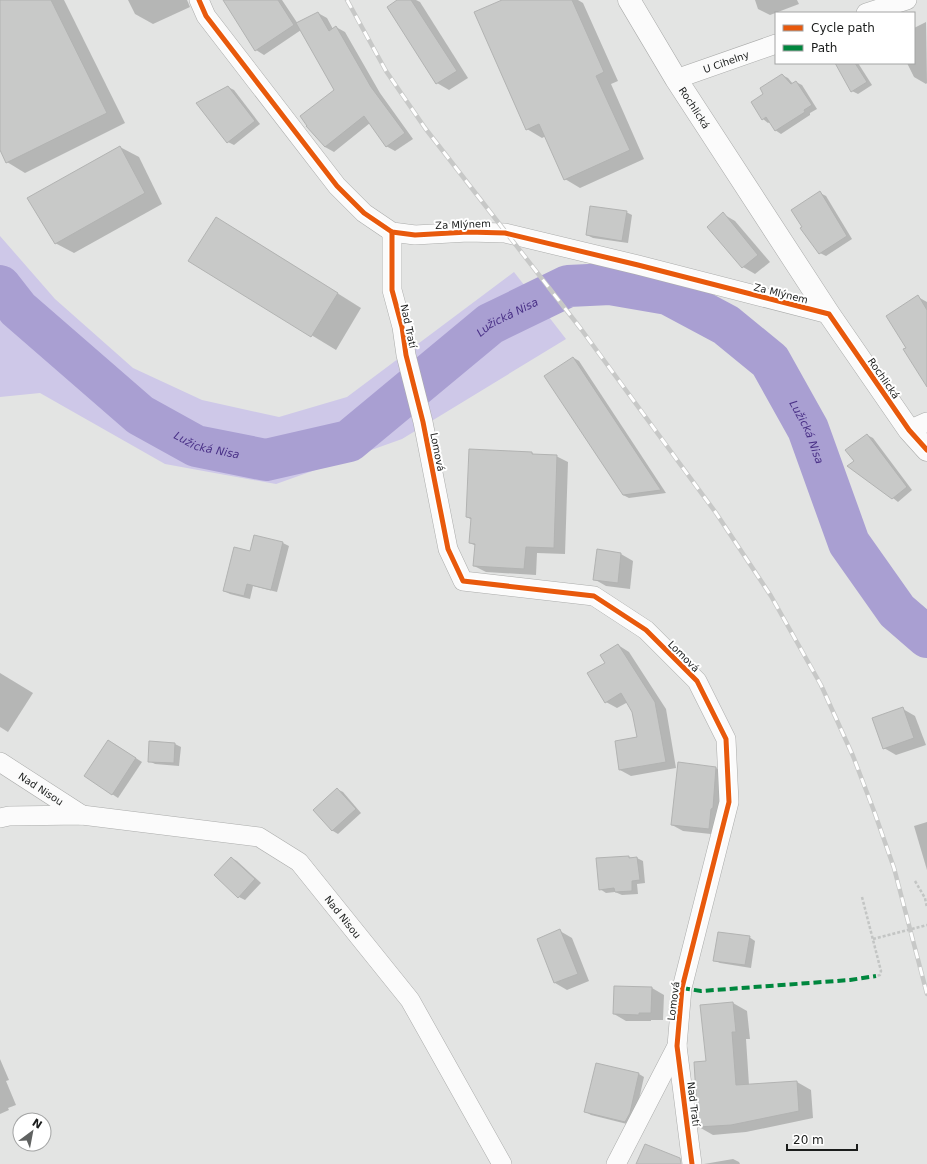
<svg xmlns="http://www.w3.org/2000/svg" width="927" height="1164" viewBox="0 0 927 1164" font-family="'DejaVu Sans',sans-serif">
  <style>
    .green { fill: #cec8e8 }
    .shadow { fill: #0003 }
    .lines { fill: none; stroke-linecap: round; stroke-linejoin: round }
    .river { stroke: #a99fd2; stroke-width: 42 }
    .building { fill: #c8c9c8; stroke: #b2b3b2 }
    .minor-casing { stroke: #abacab; stroke-width: 20 }
    .tertiary-casing { stroke: #abacab; stroke-width: 23 }
    .path { stroke: #c3c5c4; stroke-width: 2.5; stroke-dasharray: 3 2; stroke-linecap: butt }
    .minor { stroke: #fbfbfb; stroke-width: 19 }
    .tertiary { stroke: #fbfbfb; stroke-width: 22 }
    .rail-casing { stroke: #c7c8c7; stroke-width: 4.5 }
    .rail { stroke: #fff; stroke-width: 3; stroke-dasharray: 9; stroke-linecap: butt }
    .quiet { stroke: #00873e; stroke-width: 4; stroke-dasharray: 8 4; stroke-linecap: butt }
    .cycleway-casing { stroke: #fff; stroke-width: 8 }
    .cycleway { stroke: #e8590c; stroke-width: 5 }
    .labels { text-anchor: middle; stroke-width: 4; stroke-linejoin: round; paint-order: stroke }
    .street-label { font-size: 10px; fill: #1a1c1b; stroke: #fff }
    .water-label { font-size: 11px; font-style: italic; fill: #4a3187; stroke: #fff }
  </style>
  <rect width="100%" height="100%" fill="#e3e4e3"/>
  <path class="green" d="M0,236l55,63 78,69 69,32 77,17 68,-20 167,-125 52,67 -164,100 -126,45 -111,-20 -125,-71 -40,4z"/>
  <g class="shadow">
    <path d="M0,0h64l61,123 -100,50 -18,-11 -7,-14z"/>
    <path d="M128,0h59l3,7 -37,17 -18,-10z"/>
    <path d="M230,0h52l16,24 20,-11 9,5 6,11 3,-2 9,5 35,61 33,46 -18,12 -9,-5 -16,-23 -36,29 -9,-5 10,-56 -34,-61 -37,25 -8,-5z"/>
    <path d="M399,0h17l4,2 48,76 -19,12 -12,-7z"/>
    <path d="M504,0h74l5,3 35,78 -7,3 33,75 -64,29 -15,-9 -19,-43 -4,2 -15,-9z"/>
    <path d="M755,0h42l2,4 -29,11 -12,-6z"/>
    <path d="M926,22l1,61 -1,1 -12,-7 -7,-14h7v-35z"/>
    <path d="M836,63h22l14,22 -14,9 -6,-3z"/>
    <path d="M782,75l6,3 5,6 3,-2 6,3 15,24 -7,4v2l-29,19 -6,-4 -5,-8 -2,1 -5,-4 2,-25z"/>
    <path d="M228,87l6,3 26,34 -26,21 -6,-3z"/>
    <path d="M120,147l19,10 23,47 -88,49 -19,-10z"/>
    <path d="M820,193l6,3 26,43 -26,17 -6,-3z"/>
    <path d="M626,212l6,3 -4,28 -35,-5 -6,-3z"/>
    <path d="M723,214l12,7 35,41 -15,12 -12,-7 -35,-40z"/>
    <path d="M240,232l121,76 -25,42 -147,-89z"/>
    <path d="M918,297l9,5v80l-20,-34z"/>
    <path d="M574,358l5,3 87,132 -37,5 -6,-3z"/>
    <path d="M867,435l6,3 39,52 -14,12 -5,-4 -38,-37z"/>
    <path d="M532,453l3,2 21,1 12,6 -3,92 -28,-1 -1,22 -50,-3 -12,-6 2,-20 -6,-3 2,-23 -5,-3z"/>
    <path d="M255,536l28,7 6,3 -12,46 -24,-6 -3,13 -20,-5 -6,-3 27,-39z"/>
    <path d="M621,554l12,7 -3,28 -24,-3 -12,-7z"/>
    <path d="M618,645l11,7 37,57 10,59 -45,8 -11,-6 -4,-28 22,-4 -5,-26 -5,-10 -11,6 -11,-6v-39z"/>
    <path d="M0,673l33,20 -25,39 -8,-5z"/>
    <path d="M903,709l12,7 11,29 -30,10 -12,-7z"/>
    <path d="M114,744l28,18 -24,36 -33,-22z"/>
    <path d="M175,744l6,3 -2,19 -24,-2 -6,-3z"/>
    <path d="M716,768l11,6 -7,61 -37,-4 -11,-6z"/>
    <path d="M337,789l6,3 18,21 -23,21 -5,-3 -19,-21z"/>
    <path d="M927,822v48l-13,-44z"/>
    <path d="M628,857l4,1h5l6,3 2,22 -8,1 1,10 -16,1 -7,-3 -9,1 -6,-4z"/>
    <path d="M231,858l6,3 24,22 -16,17 -6,-3z"/>
    <path d="M560,931l12,7 17,43 -22,9 -12,-7 -17,-43z"/>
    <path d="M749,937l6,4 -4,27 -31,-5 -6,-3z"/>
    <path d="M652,988l12,7 -1,25h-12v1h-25l-12,-7z"/>
    <path d="M733,1003l14,8 3,28h-4l3,46 48,-3 14,8 2,28 -67,14 -33,3 -14,-8 8,-65z"/>
    <path d="M0,1059l9,21 -3,1 10,24 -8,3 1,2 -9,4z"/>
    <path d="M639,1074l5,3 -9,40 -4,8 -40,-10 -5,-3z"/>
    <path d="M733,1159l6,3 1,2h-36z"/>
  </g>
  <g class="lines">
    <path class="river" id="s1" d="M0,286l18,23 122,106 56,31 70,14 83,-19 141,-117 78,-38 42,-2 58,10 58,31 44,36 38,68 41,114 48,68 30,26"/>
  </g>
  <g class="building">
    <path d="M0,0h51l56,113 -101,50 -6,-13z"/>
    <path d="M223,0h55l16,25 -39,26z"/>
    <path d="M397,0h14l46,71 -21,13 -49,-77z"/>
    <path d="M502,0h70l32,72 -8,4 34,74 -66,30 -25,-56 -13,6 -52,-118z"/>
    <path d="M318,12l11,19 7,-5 35,61 34,46 -19,14 -22,-31 -39,31 -19,-21h1l-7,-10 34,-26 -38,-67z"/>
    <path d="M835,63h20l12,19 -16,10z"/>
    <path d="M782,74l9,10 5,-3 16,24 -8,5 1,2 -30,19 -9,-14 -4,3 -11,-18 12,-8 -3,-6z"/>
    <path d="M228,86l27,35 -28,22 -31,-40z"/>
    <path d="M120,146l25,47 -90,51 -28,-46z"/>
    <path d="M820,191l27,45 -28,18 -19,-26 2,-1 -11,-17z"/>
    <path d="M590,206l37,5 -5,30 -36,-6z"/>
    <path d="M723,212l35,43 -16,13 -35,-41z"/>
    <path d="M216,217l122,76 -27,44 -123,-76z"/>
    <path d="M918,295l9,15v77l-24,-38 3,-1 -20,-32z"/>
    <path d="M573,357l88,133 -38,5 -79,-119z"/>
    <path d="M867,434l40,53 -15,12 -45,-33 7,-5 -9,-11z"/>
    <path d="M469,449l63,3v2l25,1 -3,93 -28,-1 -2,22 -51,-3 2,-22 -6,-1 2,-25 -5,-1z"/>
    <path d="M254,535l29,7 -12,48 -24,-6 -3,12 -21,-5 11,-44 16,4z"/>
    <path d="M597,549l24,4 -3,30 -25,-3z"/>
    <path d="M618,644l37,58 11,60 -47,8 -4,-29 22,-4 -5,-25 -11,-19 -16,10 -18,-30 18,-10 -5,-8z"/>
    <path d="M903,707l11,31 -31,11 -11,-31z"/>
    <path d="M108,740l28,18 -24,37 -28,-19z"/>
    <path d="M149,741l26,2 -1,20 -26,-1z"/>
    <path d="M678,762l38,5 -3,41 -2,1 -2,20 -38,-4z"/>
    <path d="M337,788l19,21 -24,22 -19,-21z"/>
    <path d="M629,856v2l8,-1 3,23 -8,1v10l-17,1 -1,-4 -15,2 -3,-32z"/>
    <path d="M231,857l24,22 -17,19 -24,-23z"/>
    <path d="M560,929l18,45 -24,9 -17,-44z"/>
    <path d="M718,932l32,4 -5,29 -32,-4z"/>
    <path d="M614,986l38,1 -1,26h-12v2l-26,-1z"/>
    <path d="M733,1002l3,30h-4l4,53 61,-4 2,30 -68,14 -33,2 -4,-65 12,-1 -6,-56z"/>
    <path d="M596,1063l43,10 -9,40 -5,9 -41,-10z"/>
    <path d="M645,1144l35,14 1,6h-45z"/>
  </g>
  <g class="lines">
    <defs>
      <g id="minor">
        <path d="M199,0l7,16 131,170 27,27 28,19 23,3 53,-3 37,1 133,32 191,49"/>
        <path d="M866,13l41,-13"/>
        <path id="s2" d="M676,79l100,-35"/>
        <path d="M392,232v58l10,37 4,28 17,67 25,127 15,32 131,15 52,34 51,51 29,58 3,63 -47,186 -5,58 -61,118"/>
        <path d="M909,430l18,-8"/>
        <path id="s3" d="M0,762l82,53"/>
        <path id="s4" d="M0,818l9,-2 73,-1 177,22 40,25 111,138 92,164"/>
        <path d="M677,1046l15,118"/>
      </g>
      <g id="tertiary">
        <path id="s5" d="M629,0l47,79 153,235 80,116 18,20"/>
      </g>
    </defs>
    <use href="#minor" class="minor-casing"/>
    <use href="#tertiary" class="tertiary-casing"/>
    <g class="path">
      <path d="M915,881l10,17 2,10"/>
      <path d="M862,897l19,74 -1,4 -4,1"/>
      <path d="M873,939l54,-14"/>
    </g>
    <use href="#minor" class="minor"/>
    <use href="#tertiary" class="tertiary"/>
    <defs>
      <path id="rail" d="M347,0l39,71 39,57 156,201 135,184 55,83 50,89 32,71 21,55 20,57 33,126"/>
    </defs>
    <use href="#rail" class="rail-casing"/>
    <use href="#rail" class="rail"/>
    <path class="quiet" d="M682,988l19,3 149,-11 26,-4"/>
    <defs>
      <g id="cycleway">
        <path d="M199,0l7,16 131,170 27,27 28,19 23,3 53,-3 37,1 133,32 191,49 80,116 18,20"/>
        <path d="M392,232v58l10,37 4,28 17,67 25,127 15,32 131,15 52,34 51,51 29,58 3,63 -47,186 -5,58 15,118"/>
      </g>
    </defs>
    <use href="#cycleway" class="cycleway-casing"/>
    <use href="#cycleway" class="cycleway"/>
  </g>
  <g class="labels">
    <g class="street-label">
      <text dy="4" stroke="none"><textPath href="#s2" startOffset="53">U Cihelny</textPath></text>
      <text dy="4" stroke="none"><textPath href="#s5" startOffset="126">Rochlická</textPath></text>
      <text transform="translate(463 224) rotate(-2)" y="4">Za Mlýnem</text>
      <text transform="translate(781 293) rotate(14)" y="4">Za Mlýnem</text>
      <text transform="translate(409 326) rotate(78)" y="4">Nad Tratí</text>
      <text transform="translate(884 378) rotate(55)" y="4">Rochlická</text>
      <text transform="translate(438 452) rotate(79)" y="4">Lomová</text>
      <text transform="translate(684 656) rotate(45)" y="4">Lomová</text>
      <text dy="4" stroke="none"><textPath href="#s3" startOffset="49">Nad Nisou</textPath></text>
      <text dy="4" stroke="none"><textPath href="#s4" startOffset="378">Nad Nisou</textPath></text>
      <text transform="translate(673 1001) rotate(-83)" y="4">Lomová</text>
      <text transform="translate(694 1104) rotate(83)" y="4">Nad Tratí</text>
    </g>
    <g class="water-label">
      <text dy="4" stroke="none"><textPath href="#s1" startOffset="613">Lužická Nisa</textPath></text>
      <text dy="4" stroke="none"><textPath href="#s1" startOffset="985">Lužická Nisa</textPath></text>
      <text dy="4" stroke="none"><textPath href="#s1" startOffset="265">Lužická Nisa</textPath></text>
    </g>
  </g>
  <rect x="775" y="12" width="140" height="52" fill="#ffffff" stroke="#a3a4a4"/>
  <rect x="783" y="25" width="20" height="6" fill="#e8590c" stroke="#a3a4a4"/>
  <text x="811" y="32" font-size="12" fill="#1a1c1b">Cycle path</text>
  <rect x="783" y="45" width="20" height="6" fill="#00873e" stroke="#a3a4a4"/>
  <text x="811" y="52" font-size="12" fill="#1a1c1b">Path</text>
  <g transform="translate(32 1132) rotate(32)"><circle r="19" fill="#ffffff" stroke="#a3a4a4"/>
  <path d="M0-3L7 15L0 10L-7 15Z" fill="#606261"/>
  <text y="-6" font-size="11" font-weight="bold" text-anchor="middle" fill="#1a1c1b">N</text>
  </g>
  <path d="M787 1144v6h70v-6" fill="none" stroke="#1a1c1b" stroke-width="2"/>
  <text x="793" y="1144" font-size="12" fill="#1a1c1b" stroke="#ffffff" stroke-width="3" paint-order="stroke">20 m</text>
</svg>
